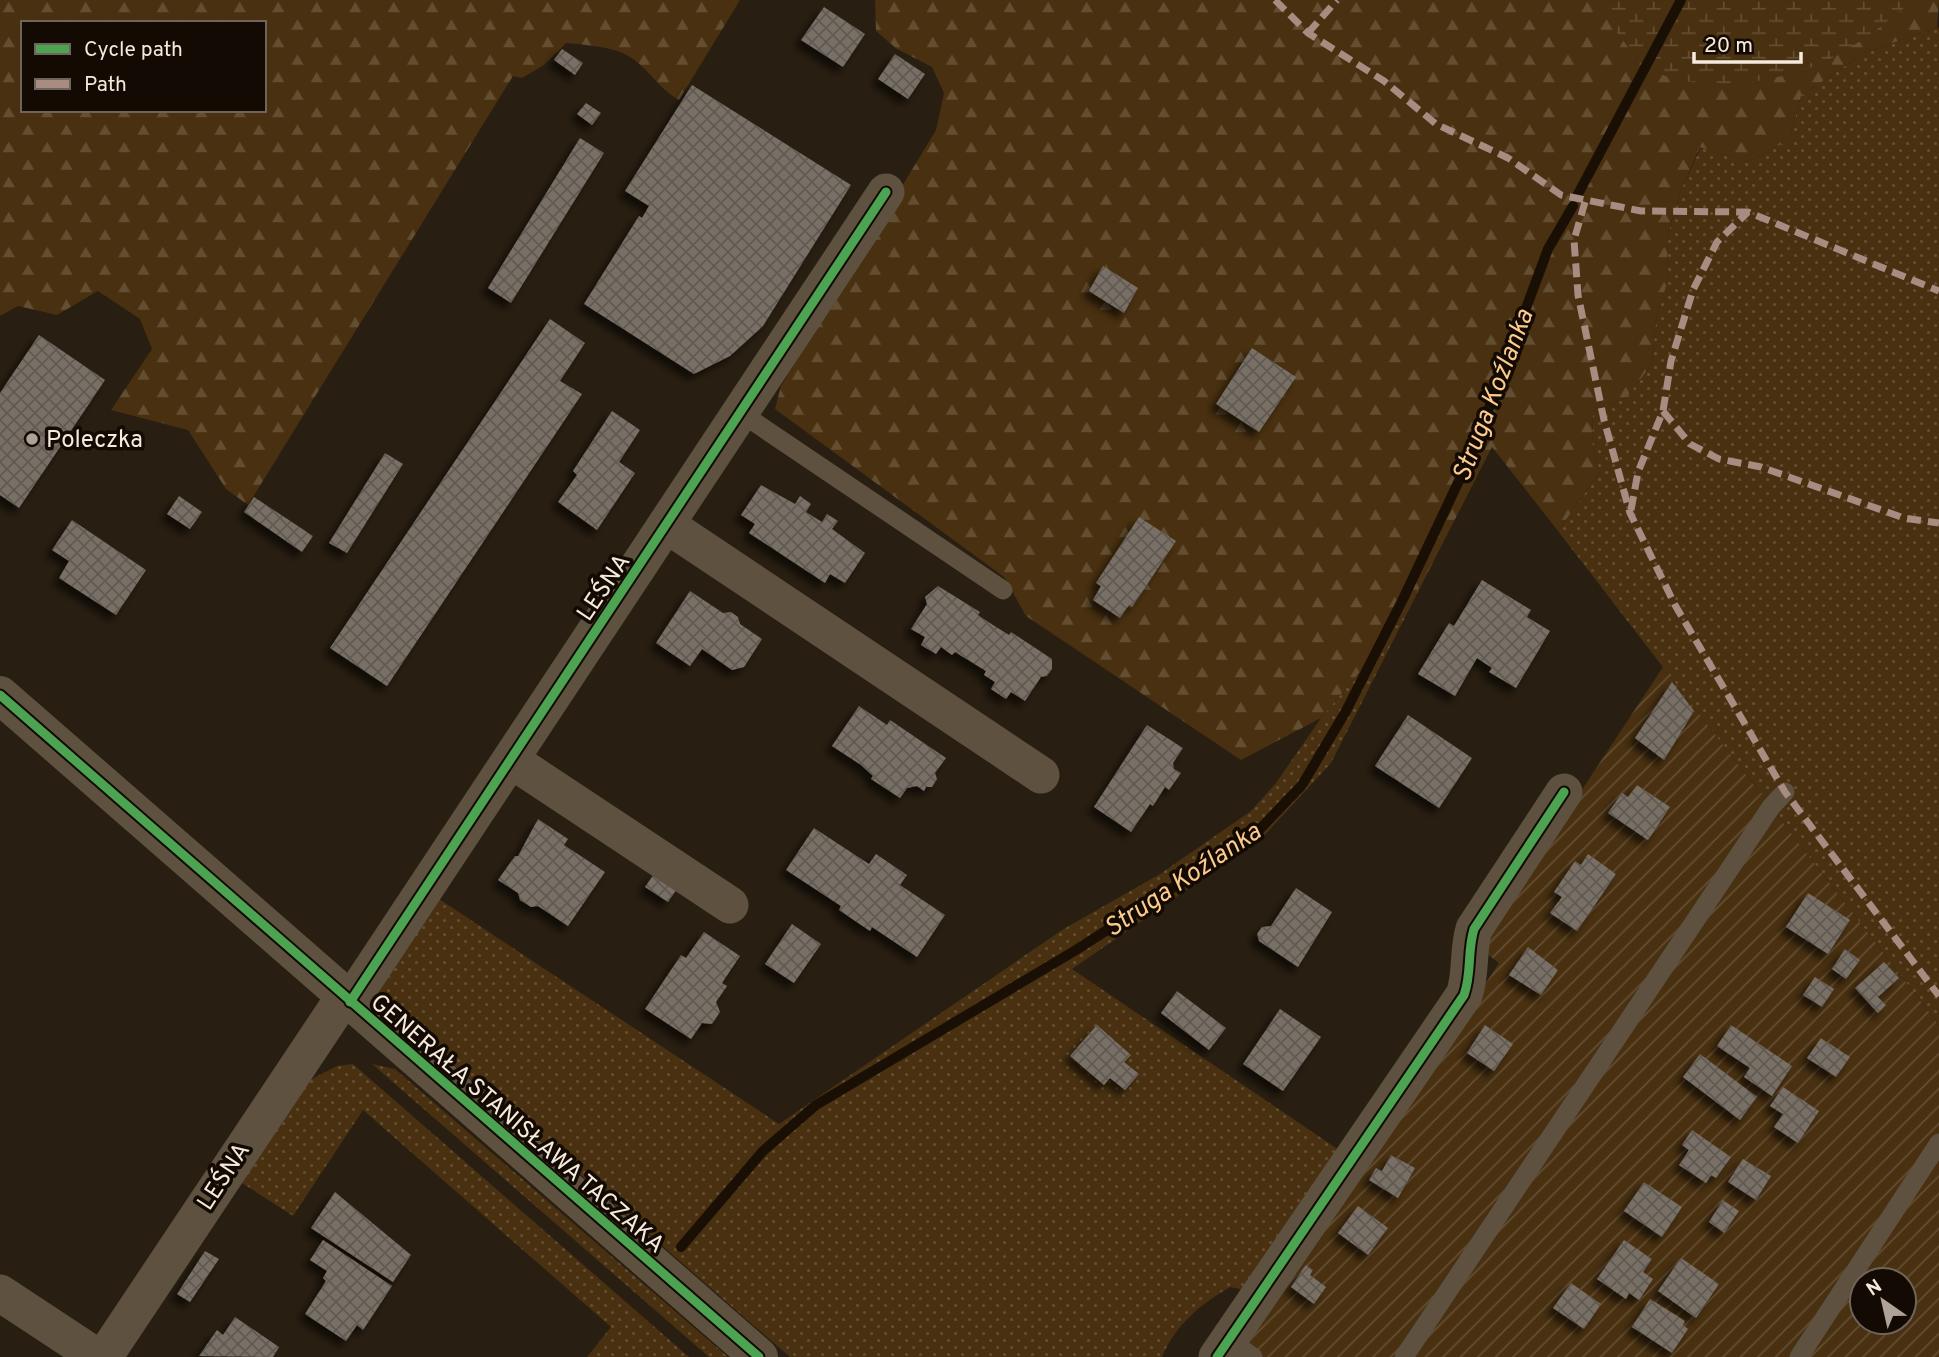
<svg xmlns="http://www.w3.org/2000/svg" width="1939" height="1357" viewBox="0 0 1939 1357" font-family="Overpass,sans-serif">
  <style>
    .grass { fill: url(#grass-dots) }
    .forest { fill: url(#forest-firs); fill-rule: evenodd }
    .wetland { fill: url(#wetland-marsh) }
    .garden { fill: url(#garden-furrows); fill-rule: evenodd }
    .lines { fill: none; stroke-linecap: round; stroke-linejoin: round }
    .stream { stroke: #190f05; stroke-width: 10 }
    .building { fill: url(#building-cross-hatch); filter: url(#shadow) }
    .service { stroke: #5e5140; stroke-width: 19 }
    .minor { stroke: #5e5140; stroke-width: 37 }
    .tertiary { stroke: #5e5140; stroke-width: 38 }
    .quiet { stroke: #a88b81; stroke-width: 7; stroke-dasharray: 14 7; stroke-linecap: butt }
    .cycleway-casing { stroke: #130b03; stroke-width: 13 }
    .cycleway { stroke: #4ca352; stroke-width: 9 }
    .poi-dot { fill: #aea396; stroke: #130b03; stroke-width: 2.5 }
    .labels { text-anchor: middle; stroke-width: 7; stroke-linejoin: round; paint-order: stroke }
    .poi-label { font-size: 24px; fill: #f6eadd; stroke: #130b03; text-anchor: start }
    .street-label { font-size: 24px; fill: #f6eadd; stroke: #130b03 }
    .water-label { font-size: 26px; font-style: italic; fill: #fdca8e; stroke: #130b03 }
  </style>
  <defs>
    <pattern id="grass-dots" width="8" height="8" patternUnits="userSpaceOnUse" patternTransform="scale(1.75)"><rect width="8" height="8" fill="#483010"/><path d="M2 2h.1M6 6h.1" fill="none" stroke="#634e32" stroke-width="1.8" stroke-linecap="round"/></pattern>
    <pattern id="forest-firs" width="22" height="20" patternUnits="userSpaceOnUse" patternTransform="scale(1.75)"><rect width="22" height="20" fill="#483010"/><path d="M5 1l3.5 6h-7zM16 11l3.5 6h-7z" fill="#634e32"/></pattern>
    <pattern id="wetland-marsh" width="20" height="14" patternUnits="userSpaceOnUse" patternTransform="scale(1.75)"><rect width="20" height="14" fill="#483010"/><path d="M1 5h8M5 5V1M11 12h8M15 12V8" fill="none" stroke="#634e32"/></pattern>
    <pattern id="garden-furrows" width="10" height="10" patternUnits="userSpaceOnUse" patternTransform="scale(1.75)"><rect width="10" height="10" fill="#483010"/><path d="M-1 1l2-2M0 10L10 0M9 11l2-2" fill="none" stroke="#634e32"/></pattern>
    <pattern id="building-cross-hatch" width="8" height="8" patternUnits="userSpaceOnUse" patternTransform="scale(1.75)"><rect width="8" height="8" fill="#786f65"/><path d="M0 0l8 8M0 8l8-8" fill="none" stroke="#615a54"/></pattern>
    <filter id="shadow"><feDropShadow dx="-6" dy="6" stdDeviation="3.5" flood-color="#0009"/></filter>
  </defs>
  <rect width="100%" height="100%" fill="#281e11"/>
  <g class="grass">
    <path d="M1937,27l2,2v996l-381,-494 41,-58 -7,-30 1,-32 33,-13 26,-34 4,-45 11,-37 1,-48 13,-44 20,-43 47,15 41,-22 12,-44 63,-43z"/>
    <path d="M1424,580l-93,183 -69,75 -190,131 270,183 -92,139 -20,-4c-30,18 -54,37 -68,70h-372l-414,-360v-9l60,-91 343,227 283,-194 98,-56 91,-63 25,-28 45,-65 68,-81z"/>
    <path d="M353,1064l336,293h-102l24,-30 -248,-217 -70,106 -54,-35 67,-99 31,-16z"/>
    <path d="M372,1064l23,5 333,288h-19z"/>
  </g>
  <g class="forest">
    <path d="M0,0h740l-61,100c-21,-12 -32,-33 -49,-43 -18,-11 -44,-12 -64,-14l-22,22 -22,13 -9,-2 -265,429 -22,-16 -38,-59 -77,-20 41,-61 -12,-30 -42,-28 -41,24 -39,-9 -18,10zM23,23h241v87h-241z"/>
    <path d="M875,0h1064l-2,27 -73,26 -63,43 -12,44 -41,22 -48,-15 -19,43 -13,43 -1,50 -11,36 -4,45 -26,34 -33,13 -1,32 7,30 -41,58 -66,-84 -68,133 -35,57 -68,81 -80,42 -215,-144 -22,-39 -229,-168 6,-23 155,-256 8,-37 -12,-26 -35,-18 -21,-18z"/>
  </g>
  <path class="wetland" d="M1595,0h317c-20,21 -70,56 -97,66 -48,18 -120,28 -168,2 -8,-4 -46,-57 -52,-68z"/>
  <path class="garden" d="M1663,667l276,358v332h-700l260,-394 -21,-16zM1862,1280h42v42h-42z"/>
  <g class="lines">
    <g class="stream">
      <path d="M1577,196l104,-196"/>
      <path d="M681,1247l82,-96 53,-46 260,-155 140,-90 43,-30 43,-45 44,-74 58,-114 69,-146 75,-202 25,-43"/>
    </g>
  </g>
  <g class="building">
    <path d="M824,7l41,27 -22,33 -42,-27z"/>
    <path d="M562,49l21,14 -8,12 -21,-15z"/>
    <path d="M895,54l30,20 -17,25 -30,-20z"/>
    <path d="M692,85l159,100 -88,141 -33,30 -36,18 -110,-70 55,-88 3,2 7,-12 -24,-15z"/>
    <path d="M586,103l15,10 -9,12 -15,-11z"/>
    <path d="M580,138l24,15 -93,150 -23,-15z"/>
    <path d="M1103,266l35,22 -14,25 -35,-22z"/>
    <path d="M550,319l35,24 -25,38 22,13 -195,292 -57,-38z"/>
    <path d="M39,335l66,45 -86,128 -19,-13v-102z"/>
    <path d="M1252,348l44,29 -37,55 -43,-28z"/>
    <path d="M612,411l28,19 -21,32 16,11 -38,57 -39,-28 19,-27 -4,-4z"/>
    <path d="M385,453l18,11 -56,89 -18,-10z"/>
    <path d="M761,485l34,19 5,-8 11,8 -5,8 16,10 5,-8 11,7 -6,8 33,24 -20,30 -15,-9 -5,9 -76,-50 6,-9 -14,-9z"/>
    <path d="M179,496l23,16 -12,17 -23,-15z"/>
    <path d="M254,497l59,39 -11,16 -58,-40z"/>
    <path d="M1139,517l37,24 -44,66 -3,-2 -9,13 -27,-18 8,-14 -5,-3z"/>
    <path d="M72,520l74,50 -30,45 -57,-37 10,-17 -17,-11z"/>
    <path d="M1482,580l49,30 -4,7 23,14 -34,57 -27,-16 3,-4 -15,-10 -22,38 -37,-22 31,-51 5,3z"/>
    <path d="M938,586l42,26 -2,3 15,10 16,10 2,-3 41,27v10l-5,7 -6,1 -16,24 -14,-9 -5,7 -15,-10 4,-7 -11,-7 2,-4 -31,-19 -3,3 -11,-8 -5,7 -15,-9 4,-8 -14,-8 16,-25 -2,-7z"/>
    <path d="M690,591l33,22 8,-1 7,5 2,7 22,15 -18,28 -12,3 -30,-21 -12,17 -34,-23z"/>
    <path d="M1672,682l22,29 -30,49 -29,-22z"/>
    <path d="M859,706l28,19 3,-5 56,38 -11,15 2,6 -5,8h-6l-2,4 -7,-5 -10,2 -7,10 -29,-19 2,-3 -12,-11 -29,-19z"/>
    <path d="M1408,715l64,43 -33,50 -64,-42z"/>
    <path d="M1147,725l36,23 -10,15 1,6 7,4 -12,17 -4,-3 -12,19 -3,-2 -19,28 -37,-25z"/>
    <path d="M1637,785l33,22 -22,33 -40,-27 14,-20 6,4z"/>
    <path d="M538,819l30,20 -4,6 41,27 -37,54 -30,-20 -7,1 -11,-7 -2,-7 -20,-13 17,-24h3z"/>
    <path d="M814,828l55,36 7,-10 31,21 -7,10 45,30 -28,42 -45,-30 -2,4 -31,-21 2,-4 -55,-36z"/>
    <path d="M1588,854l28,20 -39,57 -27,-18 12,-16 -8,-5 21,-31 6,4z"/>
    <path d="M654,874l23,15 -9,13 -23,-15z"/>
    <path d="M1296,888l36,24 -34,55 -39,-26 -2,-7 5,-7 9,-1z"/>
    <path d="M1808,893l42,27 -22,34 -42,-27z"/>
    <path d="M792,924l29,20 -27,39 -29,-19z"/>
    <path d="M704,932l36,24 -18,27 5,3 -11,16 4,10 -8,12 -10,-1 -11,16 -46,-30 36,-54 5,3z"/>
    <path d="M1528,947l30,23 -17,25 -32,-20z"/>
    <path d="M1845,949l15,11 -14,19 -14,-10z"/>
    <path d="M1884,962l15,16 -21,19 8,8 -8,8 -23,-25z"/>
    <path d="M1815,977l19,12 -12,18 -19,-12z"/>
    <path d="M1177,991l49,37 -17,22 -48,-37z"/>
    <path d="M1280,1009l41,28 -38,54 -40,-27z"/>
    <path d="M1097,1025l34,30 -7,7 15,12 -14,16 -15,-12 -6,7 -34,-29z"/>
    <path d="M1485,1025l28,19 -19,27 -27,-18z"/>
    <path d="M1731,1025l61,41 -20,30 -28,-19 6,-9 -33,-22z"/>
    <path d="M1821,1038l29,19 -14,20 -29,-19z"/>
    <path d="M1700,1054l57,43 -17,23 -57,-43z"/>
    <path d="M1783,1087l36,24 -21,32 -24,-16 9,-13 -13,-8z"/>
    <path d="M1692,1130l39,27 -15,21 -5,-3 -5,8 -27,-18 10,-15 -7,-5z"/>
    <path d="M1391,1155l24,13 -17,30 -29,-18 7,-12 6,3z"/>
    <path d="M1743,1159l28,17 -15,24 -28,-18z"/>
    <path d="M1644,1182l38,25 -20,30 -38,-26z"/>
    <path d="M335,1192l76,63 -18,27 -82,-54z"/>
    <path d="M1723,1200l16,11 -15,22 -15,-11z"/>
    <path d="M1358,1206l30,22 -20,27 -30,-22z"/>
    <path d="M323,1240l69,46 -29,44 -6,-5 -11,16 -41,-27 21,-33 -3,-3 4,-7 -17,-11z"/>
    <path d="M1624,1240l28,19 -9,13 10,7 -14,21 -10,-7 -3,6 -29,-20z"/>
    <path d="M205,1251l14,8 -29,43 -13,-8z"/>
    <path d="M1681,1258l38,26 -23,34 -38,-27z"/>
    <path d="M1306,1265l7,5 -3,5 16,12 -12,17 -23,-17z"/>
    <path d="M1571,1283l30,21 -17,25 -31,-21z"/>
    <path d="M1650,1299l35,22 -2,4 5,4 -16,24 -40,-26z"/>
    <path d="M235,1317l44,30 -6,10 -74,-1 18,-26 6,5z"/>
  </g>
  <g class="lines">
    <g class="service">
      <path d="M741,413l262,177"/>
      <path d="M1229,1340l24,17"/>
      <path d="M1404,1357l367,-550 14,-15"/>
      <path d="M1799,1357l140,-214"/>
    </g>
    <g class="minor">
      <path d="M667,525l374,250"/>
      <path d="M511,760l219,145"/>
      <path d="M350,1002l536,-810"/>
      <path d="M0,1293l97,64"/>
      <path d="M104,1357l240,-360"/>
      <path d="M1217,1357l247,-362c8,-22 3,-43 10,-66l90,-137"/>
    </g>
    <path class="tertiary" d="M0,695l759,662"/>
    <g class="quiet">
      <path d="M1275,0l33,33 76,48 52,43 72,34 53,37 80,16 107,1 191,79"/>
      <path d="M1308,33l29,-33"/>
      <path d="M1585,202l-11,38 4,55 26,125 26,93 45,92 110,187 154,204"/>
      <path d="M1663,411l27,33 29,15 42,8 143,51 35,5"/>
      <path d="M1631,510l7,-38 25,-61 8,-50 22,-71 24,-48 31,-30"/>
    </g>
    <defs>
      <g id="cycleway">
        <path d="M0,695l759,662"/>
        <path d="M350,1002l536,-810"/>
        <path d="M1217,1357l247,-362c8,-22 3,-43 10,-66l90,-137"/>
      </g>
    </defs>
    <use href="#cycleway" class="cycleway-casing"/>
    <use href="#cycleway" class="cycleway"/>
  </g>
  <circle class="poi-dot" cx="32" cy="439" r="7"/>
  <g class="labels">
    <g class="poi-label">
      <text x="46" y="447">Poleczka</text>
    </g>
    <g class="street-label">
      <text transform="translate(603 587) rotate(-56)" y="8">LEŚNA</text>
      <text transform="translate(518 1123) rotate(41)" y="8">GENERAŁA STANISŁAWA TACZAKA</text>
      <text transform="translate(223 1176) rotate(-57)" y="8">LEŚNA</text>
    </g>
    <g class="water-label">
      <text transform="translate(1492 395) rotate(-69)" y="9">Struga Koźlanka</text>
      <text transform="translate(1182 879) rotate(-34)" y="9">Struga Koźlanka</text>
    </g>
  </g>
  <rect x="21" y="21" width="245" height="91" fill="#130b03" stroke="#6e645a" stroke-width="2"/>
  <rect x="35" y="44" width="35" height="10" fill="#4ca352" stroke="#6e645a" stroke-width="2"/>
  <text x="84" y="56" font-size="21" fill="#f6eadd">Cycle path</text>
  <rect x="35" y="79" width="35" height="10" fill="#a88b81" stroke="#6e645a" stroke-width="2"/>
  <text x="84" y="91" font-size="21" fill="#f6eadd">Path</text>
  <g transform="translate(1883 1301) rotate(326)"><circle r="33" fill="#130b03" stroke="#6e645a" stroke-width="2"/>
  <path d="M0-5L12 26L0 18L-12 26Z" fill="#aea396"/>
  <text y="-10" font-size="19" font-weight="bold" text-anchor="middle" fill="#f6eadd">N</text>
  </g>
  <path d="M1694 52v10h107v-10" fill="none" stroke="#f6eadd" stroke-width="3.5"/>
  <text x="1704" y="52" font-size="21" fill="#f6eadd" stroke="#130b03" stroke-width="5" paint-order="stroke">20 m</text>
</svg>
